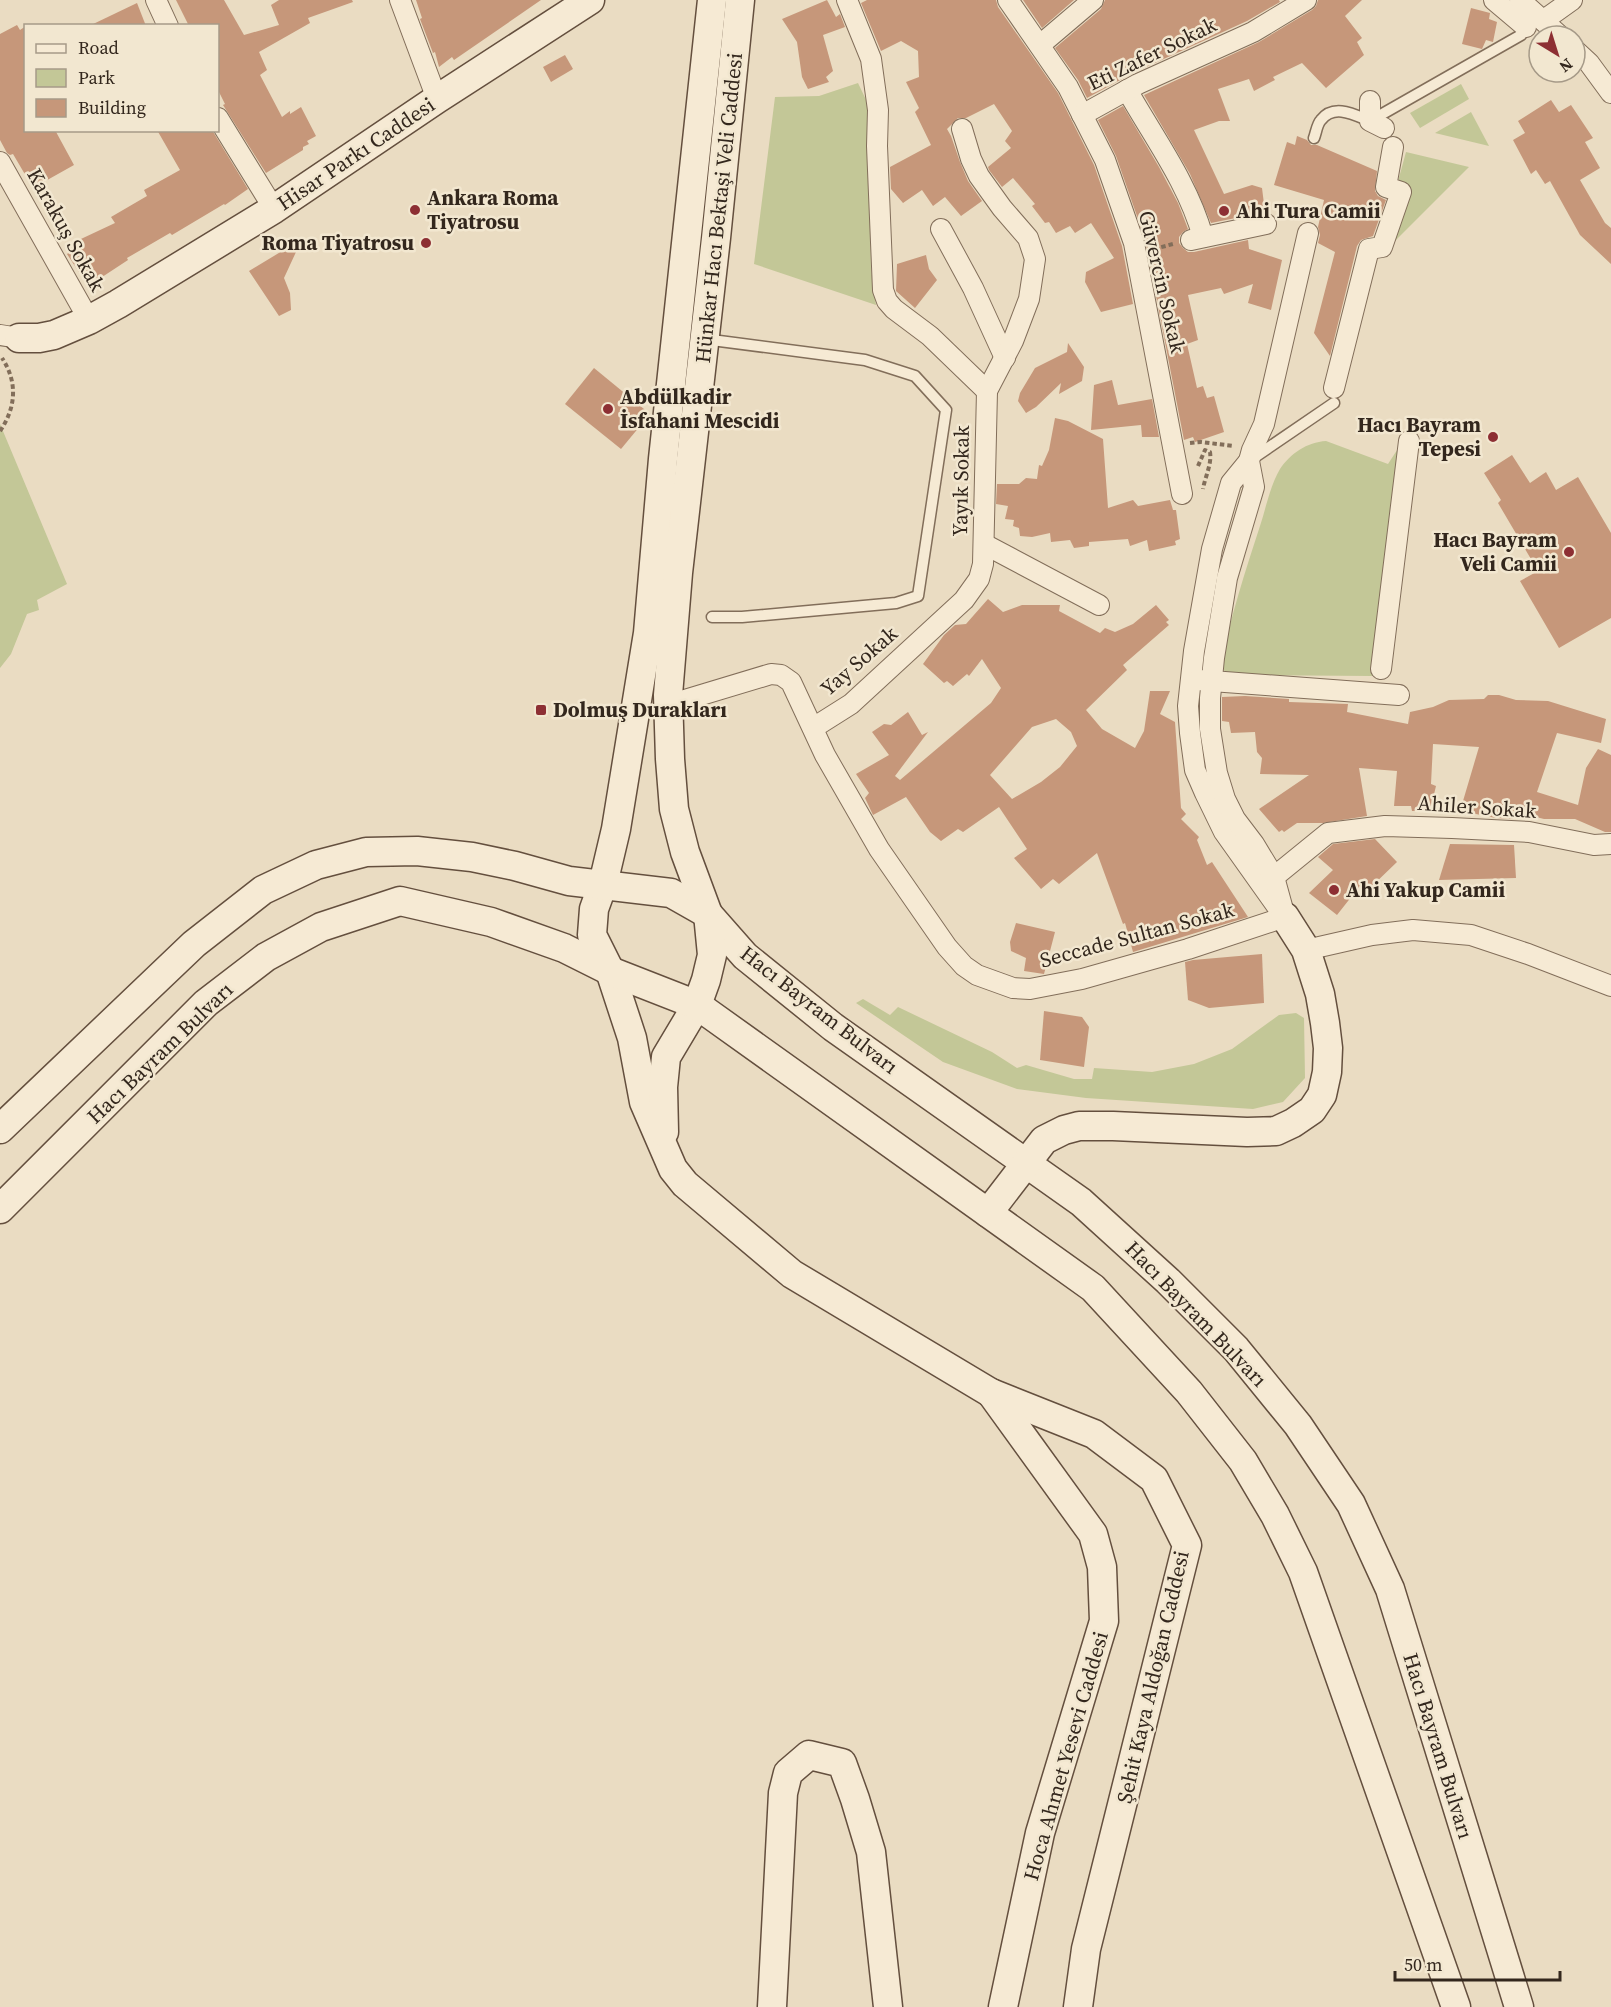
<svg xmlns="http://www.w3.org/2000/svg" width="1611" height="2007" viewBox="0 0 1611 2007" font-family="'Source Serif 4',serif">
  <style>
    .green { fill: #c3c797 }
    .building { fill: #c6977a; fill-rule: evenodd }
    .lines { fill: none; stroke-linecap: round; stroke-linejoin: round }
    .lane-casing { stroke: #826e5a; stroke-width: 13 }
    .street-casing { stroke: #826e5a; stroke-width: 22 }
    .secondary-casing { stroke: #644f3e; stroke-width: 31 }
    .path { stroke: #826e5a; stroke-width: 4; stroke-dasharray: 4.5 3; stroke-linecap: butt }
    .lane { stroke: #f6ead4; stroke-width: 10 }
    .street { stroke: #f6ead4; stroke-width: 20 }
    .secondary { stroke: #f6ead4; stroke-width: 28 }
    .poi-dot { fill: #8d2f33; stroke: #f2e7d0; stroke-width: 2 }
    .labels { text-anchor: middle; stroke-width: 5; stroke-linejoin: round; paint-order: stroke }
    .street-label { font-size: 21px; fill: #33271d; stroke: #f2e7d0 }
    .poi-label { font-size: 21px; font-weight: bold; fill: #33271d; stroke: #f2e7d0; text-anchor: start }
  </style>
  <rect width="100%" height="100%" fill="#eadcc2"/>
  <g class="green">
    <path d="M858,83l10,21 3,165 5,36 -122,-41 21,-167 44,-1z"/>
    <path d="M1461,84l8,15 -49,29 -10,-15z"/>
    <path d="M1471,112l18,34 -54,-13z"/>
    <path d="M1406,152l63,15 -75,75 -5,-1 8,-56z"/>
    <path d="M0,424l67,160 -30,16 2,10 -12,4 -16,40 -11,14z"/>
    <path d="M1326,441l62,23 15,-23 -30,235 -146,-1 -6,-10c9,-47 24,-93 39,-139 6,-18 10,-40 20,-57 10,-15 27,-27 46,-28z"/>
    <path d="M863,999l27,16 8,-8 94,45 25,16 9,-3 48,14h18l2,-11 58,4 42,-8 38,-15 47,-34 17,-2 8,5 1,60 -22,24 -30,7 -167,-11 -69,-9 -74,-27 -87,-59z"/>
  </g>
  <g class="building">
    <path d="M176,0h48l20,35 35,-10 -8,-20 8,-5h73l1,2 -45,16 2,5 -51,29 8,18 -7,5 22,42 8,-6v3l11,-7 15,29 -9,5 2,3 -6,3v3l-37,23 -43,-68 2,-1 -7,-14v-64h-29z"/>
    <path d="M416,0h125l-87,60 -2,-3 -13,10 -4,-15 -2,1 -13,-34 2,-1z"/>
    <path d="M827,0l9,17 4,-3 5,13 -22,8 10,36 -7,6 3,5 -21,7 -6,-12 -5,-35 -15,-23z"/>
    <path d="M867,0h129l2,7 60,86 36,72 28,81 11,58 -32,8 -16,-30 1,-10 28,-14 -23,-35 -16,10 -5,-7 -14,7 -7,-11 -4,1 -13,-17 3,-2 -22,-26 -11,9 -13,-17 -1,-3 23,-19 -6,-7 7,-10 -18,-27 -28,14h-8l-11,11 4,7 9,26 8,19 14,20 -21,15 -16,-19 -12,9 -11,-16 -19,13 -12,-14 -1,-22 41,-22 -16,-33 4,-4 -13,-26 13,-5 -1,-26 -17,-10 -20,10 -20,-48z"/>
    <path d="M1023,0h51l-32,28z"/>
    <path d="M1105,0h174l1,2 -33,19 -114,52 -46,25 -9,-18 -23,-32 46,-39z"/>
    <path d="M1318,0h44l-17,16 17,22 -5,4 7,13 -38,33 -24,-25 -29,14 2,3 -21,11 -5,-12 -31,10 12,32h-11l-25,9 30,64 28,-9 10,3 3,24 -54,11 -21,-49 -46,-79 115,-53 53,-32 4,-4z"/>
    <path d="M137,3l9,23h-57z"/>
    <path d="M1471,8l19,5 -1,6 8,3 -4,20 -7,-2 -4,9 -20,-5z"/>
    <path d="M17,25l3,5 6,-4v104h29l19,35 -41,23 -20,-34 -3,1 -3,-2 -7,-13v-106z"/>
    <path d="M565,55l8,14 -22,13 -8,-15z"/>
    <path d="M1551,100l8,12 12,-7 22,33 -8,4 15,26 -20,12 25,43 6,5v36l-31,-29 -30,-54 -5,3 -9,-14 -5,4 -18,-34 12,-7 -7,-12z"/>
    <path d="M1123,106l36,61 19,36 10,26 -5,3 -4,5v6l4,5 5,4h6l54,-12 1,9 33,11 -11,50 -23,-7 5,-19 -29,10 -3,-6 -33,7 10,45 -11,4 10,44 6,-2 4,12 7,-2 10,36 -29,10 -2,-5 -9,3 -39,-201 -29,-83 -18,-36z"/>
    <path d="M157,130h55l36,59 -23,16 -1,-1 -52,31 -2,-2 -43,25 1,2 -32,21 -2,-3 -8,5 -19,-29 3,-2 -4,-6 49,-23 -4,-6 36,-21 -3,-6 36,-20z"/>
    <path d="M1297,136l10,4 4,5h6l60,26 -2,20 3,5 8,4 -13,36 -12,4 -4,6 -27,110 -16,-23 21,-81 -17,-9 2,-8 -2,-8 6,-27 -50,-15 13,-43 8,3z"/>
    <path d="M302,239l-18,39 6,15 1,17 -12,6 -30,-45z"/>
    <path d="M926,255l3,14 8,11 -22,28 -19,-17 1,-27z"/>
    <path d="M1068,343l16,24 -2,14 -23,13 2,-11 -25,24 -10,6 -8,-12 2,-8 15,-25 32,-16z"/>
    <path d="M594,368l56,46 -29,35 -56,-45z"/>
    <path d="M1112,380l6,25 34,-6 7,38h-17l-1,-12 -50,5 3,-45z"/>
    <path d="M1055,418l13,3 35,18 5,69 25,-8 5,6 32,-6 3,10h3l4,29 -5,2 1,4 -27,6 -2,-11 -17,6 -2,-7 -39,3v4l-15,2 -4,-8 -19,2 -1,-9 -18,4 -12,-1 -1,-8 -6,-2 1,-6 -9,-1 3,-13 -12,-2 1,-20h22l7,-6 11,1 2,-14 3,1 7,-16z"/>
    <path d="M1512,455l18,28 16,-11 10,18 22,-13 33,56v85l-52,30 -39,-67 18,-10 -40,-68 3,-3 -17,-27z"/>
    <path d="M988,599l15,13 19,-7h38l-1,6 41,22 5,-5 10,4 18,-8 23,-19 13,15 -3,2 3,3 -46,40 4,5 -41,40 16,19 33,19 9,-17 6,-40h20l-10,23 15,8 6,86 5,6 -5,5 18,18 -2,3 10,25 5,-3 36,55 -115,35 -8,-29 -2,1 -26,-71 -38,31 -6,-5 -12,10 -27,-31 13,-9 -28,-42 -36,25 -5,-3 -17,12 -11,-9 -24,-35 -33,18 -8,-17 4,-5 -13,-19 33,-19 -17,-23 12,-8 7,1 17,-13 14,23 6,-3 -33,44 5,4 91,-77 10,-15 -19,-29 -13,17 -2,-2 -14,12 -6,-5 -3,2 -21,-19 21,-29 11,-10 11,-1zM1056,719l15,13 6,14 -17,21 -19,15 -29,17 -22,-24 42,-48z"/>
    <path d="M1488,695h11l17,5 32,1 58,18 -5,24 -44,-10 -20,59 41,13 8,-37 12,-19 13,6v77h-6l-30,-13h-31l-32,-8 1,8 -17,-1 -30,-6v-9l-3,-2 16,-54 -46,-3 -2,40 5,2 -6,25h-18l-1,-5h-17l3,-35 -38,-3 8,48 -44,7h-26l-13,9 -2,-2 -3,2 -20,-23 50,-34 -49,-1 2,-16 -5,-6 -2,-20 -24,1 -2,-11 -7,-1v-24l23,-1 44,3v3l59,2 -1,8 61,12 2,-12 23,-5 16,-7 35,-1z"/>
    <path d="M1375,839l22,23 -27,26 -7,-6 -26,33 -28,-22 24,-23 -15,-13 15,-13z"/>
    <path d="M1450,844l64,1 2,33 -77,2z"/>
    <path d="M1016,923l39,9 -11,42 -20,-3 2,-13 -15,-7 -1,-9z"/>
    <path d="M1262,954l2,49 -55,5 -21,-8 -3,-38 8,-2z"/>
    <path d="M1044,1011l38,6 7,10 -5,40 -44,-7z"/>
  </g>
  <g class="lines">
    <defs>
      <g id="lane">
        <path d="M1314,138c2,-5 3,-14 7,-18 13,-17 34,-5 49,1l151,-86 5,-8"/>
        <path d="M704,339l161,21 50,16 31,34 -28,186 -22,7 -154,14h-30"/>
        <path d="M1252,459l82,-56"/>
      </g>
      <g id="street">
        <path d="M156,0l12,26"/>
        <path d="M400,0l37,99"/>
        <path d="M847,0l24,59 7,51 -1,36 6,144 4,11 7,8 36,27 57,55"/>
        <path d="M1008,0l60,87 37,73 29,83 48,251"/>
        <path d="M1494,0l32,27"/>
        <path d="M1520,0l40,36"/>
        <path d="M1544,20l28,-20"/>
        <path d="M1040,45l53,-45"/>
        <path d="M1575,50l14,13 22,30"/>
        <path d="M1127,90c27,48 61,93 76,147"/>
        <path d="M1370,101v20l14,7"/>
        <path d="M1082,115l56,-31 115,-52 53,-32"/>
        <path d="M218,118l56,91"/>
        <path d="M0,162l89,158"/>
        <path d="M941,229l32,59 32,70"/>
        <path d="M1191,240l75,-16"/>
        <path d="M0,335l19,3"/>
        <path d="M1334,388l35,-139 13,-2 19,-55 -15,-5 7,-40"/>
        <path d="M1249,461l-18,22 -19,66 -18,102 -6,55 2,27 5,37 10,23 19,39 54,76"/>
        <path d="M984,544l115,61"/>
        <path d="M1381,669l28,-228"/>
        <path d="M1198,680l201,15"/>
        <path d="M668,705l103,-31 10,1 10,7 34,73 54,94 68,98 17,19 13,9 36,13 17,1 52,-10 106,-30 97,-32"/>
        <path d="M813,728l38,-24 113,-104 15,-21 4,-15 4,-173 26,-50 16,-42 6,-40 -7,-21 -26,-30 -23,-32 -8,-17 -9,-30"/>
        <path d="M1274,877l54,-44 57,-7 67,2 77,4 65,13 17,-1"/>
        <path d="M1285,917l-11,-40 -20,-33 -19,-25 -10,-20 -8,-26 -7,-44v-31l4,-40 13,-80 27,-91 -5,-26 3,-11 12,-26 44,-191"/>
        <path d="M1306,950l66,-15 41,-5 58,5 57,19 83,32"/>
      </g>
      <g id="secondary">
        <path d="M712,0l-49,459 -15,174 -32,196 -13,55 -9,25 -2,26 18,36 22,67 12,64 29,67 12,15 107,90 199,119 103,41 60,45 33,66 -101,404 -8,58"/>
        <path d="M19,338h20l15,-3 35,-15 29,-16 156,-95 163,-110 153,-99"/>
        <path d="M0,1129l194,-185 69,-54 53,-25 50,-13 51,-1 55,6 43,9 54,15 102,12 37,21 37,42 88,71 248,175 87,79 68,68 62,76 53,79 39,85 129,418"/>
        <path d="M664,1132l-1,-45 3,-30 31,-52 9,-25 6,-25 -4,-41 -23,-62 -11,-43 -4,-50 -2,-64 10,-122 38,-335 24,-238"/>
        <path d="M0,1209l206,-206 60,-46 55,-30 79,-26 91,21 73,26 46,23 87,34 396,283 96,104 54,69 32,54 28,57 153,435"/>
        <path d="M988,1213l56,-73 20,-10 15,-4h34l134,6 29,-1 17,-8 19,-13 10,-15 5,-23 1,-24 -3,-25 -5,-29 -14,-44 -21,-33"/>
        <path d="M991,1393l102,141 9,33 2,54 -64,212 -37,174"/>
        <path d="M772,2007l11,-214 5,-20 21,-18 33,8 13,36 16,53 17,155"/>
      </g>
    </defs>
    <use href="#lane" class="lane-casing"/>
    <use href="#street" class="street-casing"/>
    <use href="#secondary" class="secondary-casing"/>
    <g class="path">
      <path d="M1154,249l19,-5"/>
      <path d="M0,431c16,-23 18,-49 2,-73"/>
      <path d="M1190,443l11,-1 33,4"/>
      <path d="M1198,466l7,-16 5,2c2,12 -5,25 -7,37"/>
    </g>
    <use href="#lane" class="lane"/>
    <use href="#street" class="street"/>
    <use href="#secondary" class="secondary"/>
  </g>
  <g class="poi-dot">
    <circle cx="415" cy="210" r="6"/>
    <circle cx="1224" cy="211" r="6"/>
    <circle cx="426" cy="243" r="6"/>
    <circle cx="608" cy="409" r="6"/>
    <circle cx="1493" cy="437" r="6"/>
    <circle cx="1569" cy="552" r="6"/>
    <rect x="535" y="704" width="12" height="12" rx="3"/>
    <circle cx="1334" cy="890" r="6"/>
  </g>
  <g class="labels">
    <g class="street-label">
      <text transform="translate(1152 54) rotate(-26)" y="7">Eti Zafer Sokak</text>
      <text transform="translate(356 154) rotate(-34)" y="7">Hisar Parkı Caddesi</text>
      <text transform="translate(719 208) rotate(-84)" y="7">Hünkar Hacı Bektaşi Veli Caddesi</text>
      <text transform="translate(66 230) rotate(61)" y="7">Karakuş Sokak</text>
      <text transform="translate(1162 282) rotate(77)" y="7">Güvercin Sokak</text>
      <text transform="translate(961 481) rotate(-89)" y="7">Yayık Sokak</text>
      <text transform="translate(859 661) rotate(-41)" y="7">Yay Sokak</text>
      <text transform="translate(1477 807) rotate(4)" y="7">Ahiler Sokak</text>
      <text transform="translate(1137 935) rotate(-15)" y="7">Seccade Sultan Sokak</text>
      <text transform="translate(819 1010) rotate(38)" y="7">Hacı Bayram Bulvarı</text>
      <text transform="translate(160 1053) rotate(-44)" y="7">Hacı Bayram Bulvarı</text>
      <text transform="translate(1196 1314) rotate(46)" y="7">Hacı Bayram Bulvarı</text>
      <text transform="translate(1153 1677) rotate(-77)" y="7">Şehit Kaya Aldoğan Caddesi</text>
      <text transform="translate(1438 1746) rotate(73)" y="7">Hacı Bayram Bulvarı</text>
      <text transform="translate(1066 1756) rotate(-74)" y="7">Hoca Ahmet Yesevi Caddesi</text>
    </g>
    <g class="poi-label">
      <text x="427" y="205">Ankara Roma<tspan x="427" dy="24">Tiyatrosu</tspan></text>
      <text x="1236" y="218">Ahi Tura Camii</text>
      <text x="414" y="250" text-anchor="end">Roma Tiyatrosu</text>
      <text x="620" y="404">Abdülkadir<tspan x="620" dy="24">İsfahani Mescidi</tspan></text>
      <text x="1481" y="432" text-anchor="end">Hacı Bayram<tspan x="1481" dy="24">Tepesi</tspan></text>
      <text x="1557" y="547" text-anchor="end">Hacı Bayram<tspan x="1557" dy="24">Veli Camii</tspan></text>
      <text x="553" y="717">Dolmuş Durakları</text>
      <text x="1346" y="897">Ahi Yakup Camii</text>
    </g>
  </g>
  <rect x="24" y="24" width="195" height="108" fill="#f2e7d0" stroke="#a69a88" stroke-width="1.5"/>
  <rect x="36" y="44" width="30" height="9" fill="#f6ead4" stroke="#a69a88" stroke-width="1.5"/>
  <text x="78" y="54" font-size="18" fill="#33271d">Road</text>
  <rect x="36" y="69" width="30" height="18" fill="#c3c797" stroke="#a69a88" stroke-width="1.5"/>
  <text x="78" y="84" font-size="18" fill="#33271d">Park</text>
  <rect x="36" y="99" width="30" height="18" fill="#c6977a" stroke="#a69a88" stroke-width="1.5"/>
  <text x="78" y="114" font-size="18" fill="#33271d">Building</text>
  <g transform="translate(1557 54) rotate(142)"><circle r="28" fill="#f2e7d0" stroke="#a69a88" stroke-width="1.5"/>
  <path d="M0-4.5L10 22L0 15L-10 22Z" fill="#8d2f33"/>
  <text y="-9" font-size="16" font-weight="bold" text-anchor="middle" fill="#33271d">N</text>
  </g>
  <path d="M1395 1971v9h165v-9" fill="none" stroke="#33271d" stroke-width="3"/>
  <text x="1404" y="1971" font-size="18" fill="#33271d" stroke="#f2e7d0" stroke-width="4.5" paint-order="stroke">50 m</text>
</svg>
